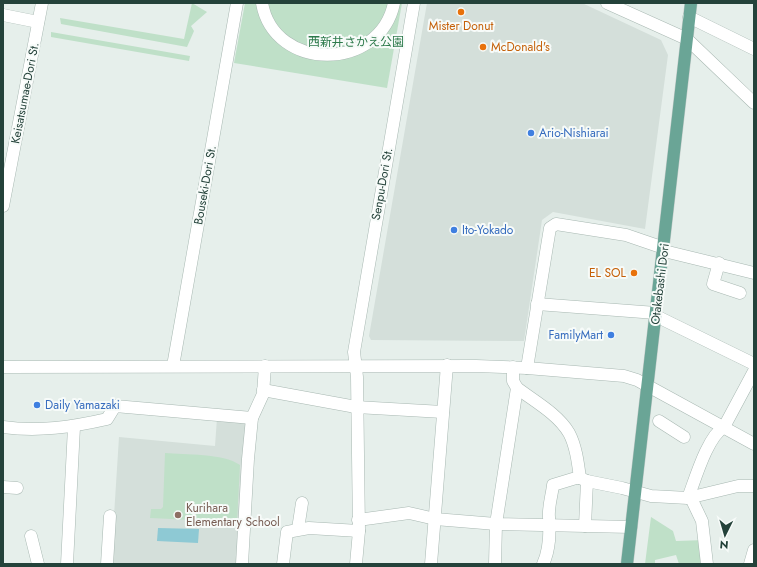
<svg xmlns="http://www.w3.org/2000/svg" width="757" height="567" viewBox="0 0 757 567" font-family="Jost,'Noto Sans JP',sans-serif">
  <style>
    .built { fill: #d4dfda }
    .green { fill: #bfe0c8 }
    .water { fill: #8ec9d4 }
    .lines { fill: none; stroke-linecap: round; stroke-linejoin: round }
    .minor-casing { stroke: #a8b8b2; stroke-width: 13 }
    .major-casing { stroke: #c2cac8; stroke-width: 13 }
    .minor { stroke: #fff; stroke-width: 12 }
    .major { stroke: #6aa596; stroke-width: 12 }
    .food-dot { fill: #e8710a; stroke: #f7fbf9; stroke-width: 1.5 }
    .shop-dot { fill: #3f7fe0; stroke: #f7fbf9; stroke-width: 1.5 }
    .education-dot { fill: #8d6e63; stroke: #f7fbf9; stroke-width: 1.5 }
    .labels { text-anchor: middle; stroke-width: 4; stroke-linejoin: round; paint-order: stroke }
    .food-label { font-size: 12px; fill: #c56008; stroke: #f7fbf9 }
    .park-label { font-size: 12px; fill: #2d7a4b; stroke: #f7fbf9 }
    .street-label { font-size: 12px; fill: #24423a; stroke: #f7fbf9 }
    .shop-label { font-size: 12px; fill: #366cbe; stroke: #f7fbf9; text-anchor: start }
    .education-label { font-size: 12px; fill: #785e54; stroke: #f7fbf9; text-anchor: start }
  </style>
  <rect width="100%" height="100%" fill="#e6efeb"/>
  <g class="built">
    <path d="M427,3h155l79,37 7,15 -23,174 -92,-17 -11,8 -18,121 -153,-1 -2,-4z"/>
    <path d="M217,418l30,2 -8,144 -128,-1 8,-126 96,9z"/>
  </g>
  <g class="green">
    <path d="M192,3l15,9 -16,14 3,5 -7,16 -126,-23 -1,-6 124,21z"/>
    <path d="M245,3h157l-15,85 -153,-25z"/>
    <path d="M51,32l139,24 -1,5 -138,-24z"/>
    <path d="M165,453c20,2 58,0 75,12l-3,57 -87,-4 1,-9h10l2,-2z"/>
    <path d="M651,517l22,14 3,10 29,-1 2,24h-28l-3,-9 -21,5v4h-10z"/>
  </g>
  <path class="water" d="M158,528l41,1 -1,14 -41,-2z"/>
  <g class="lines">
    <defs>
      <g id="minor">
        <path d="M262,3c12,69 118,69 132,0"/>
        <path d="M607,3l80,36 67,64"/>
        <path d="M3,15l35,7"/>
        <path d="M689,17l65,32"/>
        <path d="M3,206l39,-203"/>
        <path d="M664,251l90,22"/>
        <path d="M719,263l-6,21 27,9"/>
        <path d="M537,304l119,9"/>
        <path d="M656,316l98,48"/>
        <path d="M173,366l64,-363"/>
        <path d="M3,367l473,-1 51,2 97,8 13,4 117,64"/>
        <path d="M527,368l23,-140 6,-4 70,11 38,13"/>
        <path d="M517,388c17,13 41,26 52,45 7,13 9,30 11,45"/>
        <path d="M263,390l93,17 87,5"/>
        <path d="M659,421l25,16"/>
        <path d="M3,427c35,5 69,0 104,-8l8,-13 137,12"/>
        <path d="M3,487l14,1"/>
        <path d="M688,498c7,-18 19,-61 36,-71l30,-56"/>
        <path d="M691,498l11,23 5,43"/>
        <path d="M358,520l51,-7 26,6 61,5 135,3"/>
        <path d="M585,526l2,-45"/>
        <path d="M298,529l4,-26"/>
        <path d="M31,536l7,28"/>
        <path d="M67,564l7,-137"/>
        <path d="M107,564l3,-48"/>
        <path d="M242,564l6,-105 4,-41 11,-24 2,-28"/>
        <path d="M283,564l4,-32 22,-4 50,3"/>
        <path d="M356,564l3,-33 -2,-154 -3,-25 60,-349"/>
        <path d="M431,564l16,-199"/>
        <path d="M495,564l1,-40 21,-136 -4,-7v-14"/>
        <path d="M543,564c7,-15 7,-31 6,-47 -1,-10 3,-22 4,-32l23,-7h4l7,3 35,7 29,8 37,2 50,-12h16"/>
        <path d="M750,564l4,-14"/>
      </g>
      <path id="major" d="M627,564l64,-561"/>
    </defs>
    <use href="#minor" class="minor-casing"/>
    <use href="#major" class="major-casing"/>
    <use href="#minor" class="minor"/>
    <use href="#major" class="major"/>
  </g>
  <g class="food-dot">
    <circle cx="461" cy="12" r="4"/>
    <circle cx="483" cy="47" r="4"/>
    <circle cx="634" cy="273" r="4"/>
  </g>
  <g class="shop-dot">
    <circle cx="531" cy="133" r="4"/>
    <circle cx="454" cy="230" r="4"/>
    <circle cx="611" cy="335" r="4"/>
    <circle cx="37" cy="405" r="4"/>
  </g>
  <circle class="education-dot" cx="178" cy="515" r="4"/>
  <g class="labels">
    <g class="food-label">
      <text x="461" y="30">Mister Donut</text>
      <text x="491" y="51" text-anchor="start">McDonald's</text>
      <text x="626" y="277" text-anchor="end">EL SOL</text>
    </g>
    <g class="park-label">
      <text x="356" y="46">西新井さかえ公園</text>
    </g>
    <g class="street-label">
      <text transform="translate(25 93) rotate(-79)" y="4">Keisatsumae-Dori St.</text>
      <text transform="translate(382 184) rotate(-80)" y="4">Senpu-Dori St.</text>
      <text transform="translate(205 185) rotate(-80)" y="4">Bouseki-Dori St.</text>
      <text transform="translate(660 284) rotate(-83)" y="4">Otakebashi Dori</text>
    </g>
    <g class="shop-label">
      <text x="539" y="137">Ario-Nishiarai</text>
      <text x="462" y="234">Ito-Yokado</text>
      <text x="603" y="339" text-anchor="end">FamilyMart</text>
      <text x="45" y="409">Daily Yamazaki</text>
    </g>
    <g class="education-label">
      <text x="186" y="512">Kurihara<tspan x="186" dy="14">Elementary School</tspan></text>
    </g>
  </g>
  <rect width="757" height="567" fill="none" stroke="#24423a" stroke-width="8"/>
  <g transform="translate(725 535) rotate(185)" stroke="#f7fbf9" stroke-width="3" paint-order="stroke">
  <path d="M0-3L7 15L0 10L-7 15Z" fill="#24423a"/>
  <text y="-6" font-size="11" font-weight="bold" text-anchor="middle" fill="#24423a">N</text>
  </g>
</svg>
